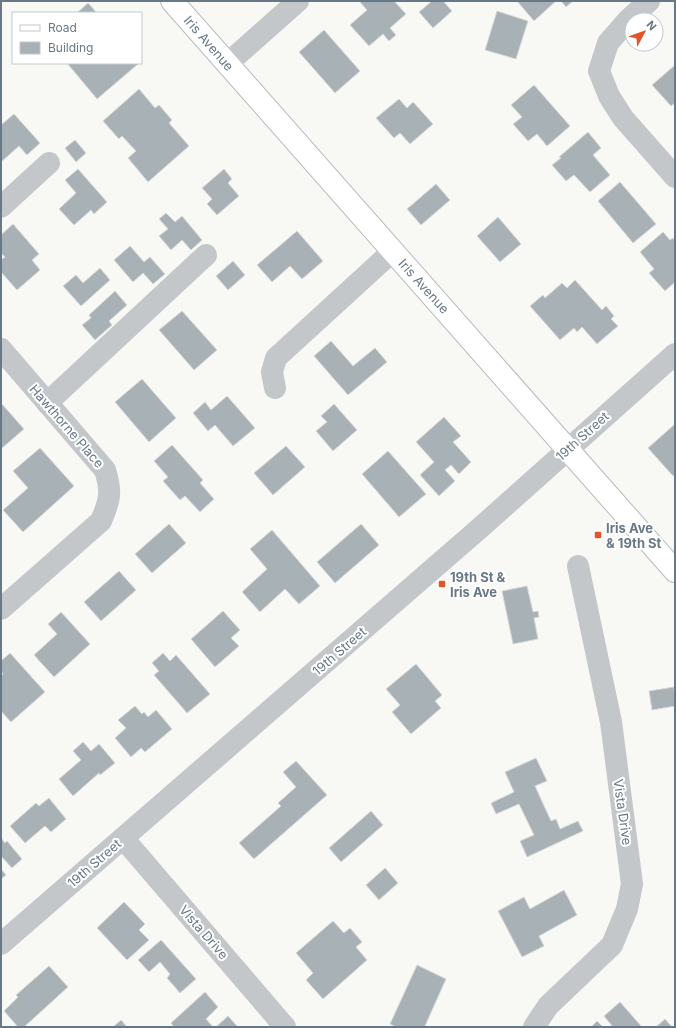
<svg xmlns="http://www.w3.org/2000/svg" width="676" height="1028" viewBox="0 0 676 1028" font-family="Inter,sans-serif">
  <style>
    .building { fill: #a8b1b6; stroke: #d9d9d7 }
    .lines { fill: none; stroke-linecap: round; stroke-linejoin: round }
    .major-casing { stroke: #b6bbbe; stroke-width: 24 }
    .minor { stroke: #c3c7ca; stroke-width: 22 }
    .major { stroke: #fff; stroke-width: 22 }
    .poi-dot { fill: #e3542a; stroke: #fff; stroke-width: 1.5 }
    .labels { text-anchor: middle; stroke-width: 4; stroke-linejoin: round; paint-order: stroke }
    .street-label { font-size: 13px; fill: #677886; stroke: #fff }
    .poi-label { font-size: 13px; font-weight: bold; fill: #677886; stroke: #fff; text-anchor: start }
  </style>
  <rect width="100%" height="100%" fill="#f8f8f5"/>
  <g class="building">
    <path d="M361,1h33l12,13 -16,14 6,7 -7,6 -6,-7 -14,12 -19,-21 17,-15 -7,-8z"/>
    <path d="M432,1h11l9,10 -19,17 -14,-16z"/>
    <path d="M517,1h39l-22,20z"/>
    <path d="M561,1h12l-7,6z"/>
    <path d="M88,3l9,10h-20z"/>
    <path d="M497,11l31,10 -12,38 -31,-9z"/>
    <path d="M324,30l36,41 -25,22 -36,-41z"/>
    <path d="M67,63h71v1l-41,35z"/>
    <path d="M675,65v38l-4,3 -19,-21z"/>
    <path d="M534,85l36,41 -23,20 -10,-12 -9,7 -15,-17 9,-7 -11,-12z"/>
    <path d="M139,89l16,19 4,-3 13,15 -3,3 20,23 -41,36 -20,-24 8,-7 -14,-15 -3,3 -16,-18z"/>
    <path d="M399,99l8,9 6,-6 20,22 -23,20 -10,-11 -6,5 -18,-20z"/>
    <path d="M14,114l26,29 -13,12 -8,-9 -18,16v-37z"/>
    <path d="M588,132l13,16 -8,7 17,20 -20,17 -16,-17 -8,6 -14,-16 9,-7 -2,-1z"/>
    <path d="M75,140l11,13 -10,9 -11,-14z"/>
    <path d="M78,169l29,33 -13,12 -3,-4 -17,15 -15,-16 17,-16 -11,-13z"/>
    <path d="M224,169l8,10 -4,4 11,13 -22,19 -10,-11 5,-5 -10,-11z"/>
    <path d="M620,182l36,42 -23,19 -35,-42z"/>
    <path d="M436,184l14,16 -29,25 -14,-16z"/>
    <path d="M166,213l9,9 7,-6 20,24 -11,10 -9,-10 -11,10 -12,-14 9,-7 -9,-10z"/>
    <path d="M498,217l23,27 -21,18 -23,-26z"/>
    <path d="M13,224l26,30 -7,6 8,10 -23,20 -16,-18v-12l4,-3 -4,-4v-18z"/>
    <path d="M297,231l26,30 -21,18 -12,-13 -18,16 -15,-17z"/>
    <path d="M663,232l7,8 3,-2 2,3v41l-10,9 -16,-18 5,-4 -14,-17z"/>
    <path d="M130,246l14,16 6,-5 15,17 -12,10 -10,-11 -10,9 -19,-22z"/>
    <path d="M233,261l12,14 -17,15 -12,-14z"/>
    <path d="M100,268l10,12 -29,26 -18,-20 13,-11 7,8z"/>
    <path d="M575,280l27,30 4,-4 8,10 -3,3 7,7 -21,18 -15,-17 -5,5 -3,-4 -14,12 -30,-34 13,-11 2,3 17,-15 5,5z"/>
    <path d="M115,291l12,14 -18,16 3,4 -17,15 -13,-15 9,-7 -2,-3z"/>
    <path d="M182,311l35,39 -23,20 -35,-40z"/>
    <path d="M331,341l22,25 22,-18 12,14 -39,33 -34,-39z"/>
    <path d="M142,379l34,39 -27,24 -34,-40z"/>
    <path d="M227,396l28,32 -22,18 -18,-21 -7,6 -15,-18 12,-11 6,8z"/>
    <path d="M1,403l23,26 -23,20z"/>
    <path d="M334,404l23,26 -24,21 -17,-20 11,-9 -6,-6z"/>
    <path d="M444,417l17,19 -8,6 18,20 -12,12 -8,-9 -6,5 10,11 -16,15 -19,-21 14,-13 -18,-20z"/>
    <path d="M675,424v50l-2,2 -25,-28z"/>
    <path d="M172,445l31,35 -3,3 14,16 -14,13 -15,-16 -5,4 -17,-19 5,-4 -14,-16z"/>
    <path d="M286,446l19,21 -32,28 -19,-22z"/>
    <path d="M40,448l34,38 -51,46 -20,-22 25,-22 -15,-17z"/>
    <path d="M388,451l38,43 -27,23 -37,-43z"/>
    <path d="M169,524l17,19 -34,30 -17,-19z"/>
    <path d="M361,524l18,21 -44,38 -18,-21z"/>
    <path d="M272,530l48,56 -21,18 -14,-15 -25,23 -18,-20 25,-23 -17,-20z"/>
    <path d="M119,571l17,19 -35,31 -17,-19z"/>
    <path d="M527,586l6,26 5,-1 1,6 -5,1 4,21 -25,5 -11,-53z"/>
    <path d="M223,611l17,19 -9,8 8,8 -24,21 -24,-28z"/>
    <path d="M61,612l29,32 -36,33 -20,-22 23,-21 -9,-10z"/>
    <path d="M10,653l35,39 -34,30 -10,-11v-35l2,-2 -2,-3v-10z"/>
    <path d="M163,653l7,8 6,-6 34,39 -23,19 -33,-38 5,-4 -7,-8z"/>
    <path d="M416,664l26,31 -7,6 6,7 -30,26 -19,-22 8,-7 -14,-16z"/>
    <path d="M674,687l1,19 -23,4 -3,-19z"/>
    <path d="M135,706l7,8 2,-2 4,5 8,-7 16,19 -27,23 -4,-4 -10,9 -16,-19 11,-10 -8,-8z"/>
    <path d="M83,742l8,9 8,-7 16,19 -15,12 -1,-2 -26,23 -14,-17 22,-19 -8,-9z"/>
    <path d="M536,758l11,23 -12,5 16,35 5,-2 4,10 18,-8 5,10 -56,26 -7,-16 14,-6 -15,-31 -23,10 -5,-11 23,-11 -9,-20z"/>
    <path d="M296,761l31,34 -73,64 -15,-16 42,-37 -3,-3 18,-16 -13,-15z"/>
    <path d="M49,798l17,21 -15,13 -6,-6 -20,17 -15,-17 26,-23 3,3z"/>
    <path d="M371,811l12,14 -42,37 -12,-14z"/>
    <path d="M1,838l4,5 2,-2 15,18 -10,9 -11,-12z"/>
    <path d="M385,868l13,15 -19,17 -13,-15z"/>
    <path d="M1,869l5,6 -5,4z"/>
    <path d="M564,890l13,25 -38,21 5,10 -22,11 -24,-46 26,-14 6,12z"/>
    <path d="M124,902l21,22 -6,6 10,10 -22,20 -30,-32z"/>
    <path d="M333,921l11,12 6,-5 12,14 -6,5 11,13 -44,39 -17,-19 7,-7 -17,-20z"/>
    <path d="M161,940l35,39 -16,14 -13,-15 3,-4 -10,-12 -11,10 -11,-12z"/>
    <path d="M417,965l29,14 -21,47 2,1h-31l-6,-3z"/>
    <path d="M49,966l19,21 -44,40h-6l-14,-16 14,-14 -2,-2z"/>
    <path d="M205,992l13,15 -12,12 7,8h-39l-3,-4z"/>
    <path d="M620,1002l22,25h-29l-9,-11z"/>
    <path d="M228,1016l10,11h-22z"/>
    <path d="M665,1019l7,8h-16z"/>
    <path d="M121,1020l6,7h-14z"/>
    <path d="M597,1021l6,6h-12z"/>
  </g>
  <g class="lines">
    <defs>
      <path id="major" d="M172,1l503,570"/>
    </defs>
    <use href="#major" class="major-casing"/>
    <g class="minor">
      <path d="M649,1l-21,19 -20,23 -9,28 10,25 14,22 52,59"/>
      <path d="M227,64l71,-63"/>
      <path d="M1,207l48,-44"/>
      <path d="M1,349l104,121c7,22 5,30 -4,51l-100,88"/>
      <path d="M275,388l-3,-16 4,-14 117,-107"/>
      <path d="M47,403l159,-148"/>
      <path d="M123,838l162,189"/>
      <path d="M1,944l479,-416 195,-174"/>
      <path d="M534,1027l14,-21 64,-61 15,-36 5,-25 -21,-162 -33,-156"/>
    </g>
    <use href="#major" class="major"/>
  </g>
  <g class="poi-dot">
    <rect x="594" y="531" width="8" height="8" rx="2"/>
    <rect x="438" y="580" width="8" height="8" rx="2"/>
  </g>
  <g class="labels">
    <g class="street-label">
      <text transform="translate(209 43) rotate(49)" y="5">Iris Avenue</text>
      <text transform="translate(424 286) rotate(48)" y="5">Iris Avenue</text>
      <text transform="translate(67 426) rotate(49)" y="5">Hawthorne Place</text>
      <text transform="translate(582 436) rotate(-42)" y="5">19th Street</text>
      <text transform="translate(339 651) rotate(-41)" y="5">19th Street</text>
      <text transform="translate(623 812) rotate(82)" y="5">Vista Drive</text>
      <text transform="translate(94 863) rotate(-41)" y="5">19th Street</text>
      <text transform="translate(204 932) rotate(49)" y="5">Vista Drive</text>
    </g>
    <g class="poi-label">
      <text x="606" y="533">Iris Ave<tspan x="606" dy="15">&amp; 19th St</tspan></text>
      <text x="450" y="582">19th St &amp;<tspan x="450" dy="15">Iris Ave</tspan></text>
    </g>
  </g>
  <rect width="676" height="1028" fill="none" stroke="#677886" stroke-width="4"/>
  <rect x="12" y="12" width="130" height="52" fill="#ffffff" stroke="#c2c9cf"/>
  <rect x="20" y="25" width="20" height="6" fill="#ffffff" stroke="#c2c9cf"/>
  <text x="48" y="32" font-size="12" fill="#677886">Road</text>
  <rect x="20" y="42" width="20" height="12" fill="#a8b1b6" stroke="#c2c9cf"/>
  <text x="48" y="52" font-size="12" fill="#677886">Building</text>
  <g transform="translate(644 32) rotate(49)"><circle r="19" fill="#ffffff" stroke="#c2c9cf"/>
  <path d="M0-3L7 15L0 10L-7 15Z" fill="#e3542a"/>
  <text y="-6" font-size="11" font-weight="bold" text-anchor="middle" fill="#677886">N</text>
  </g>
</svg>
